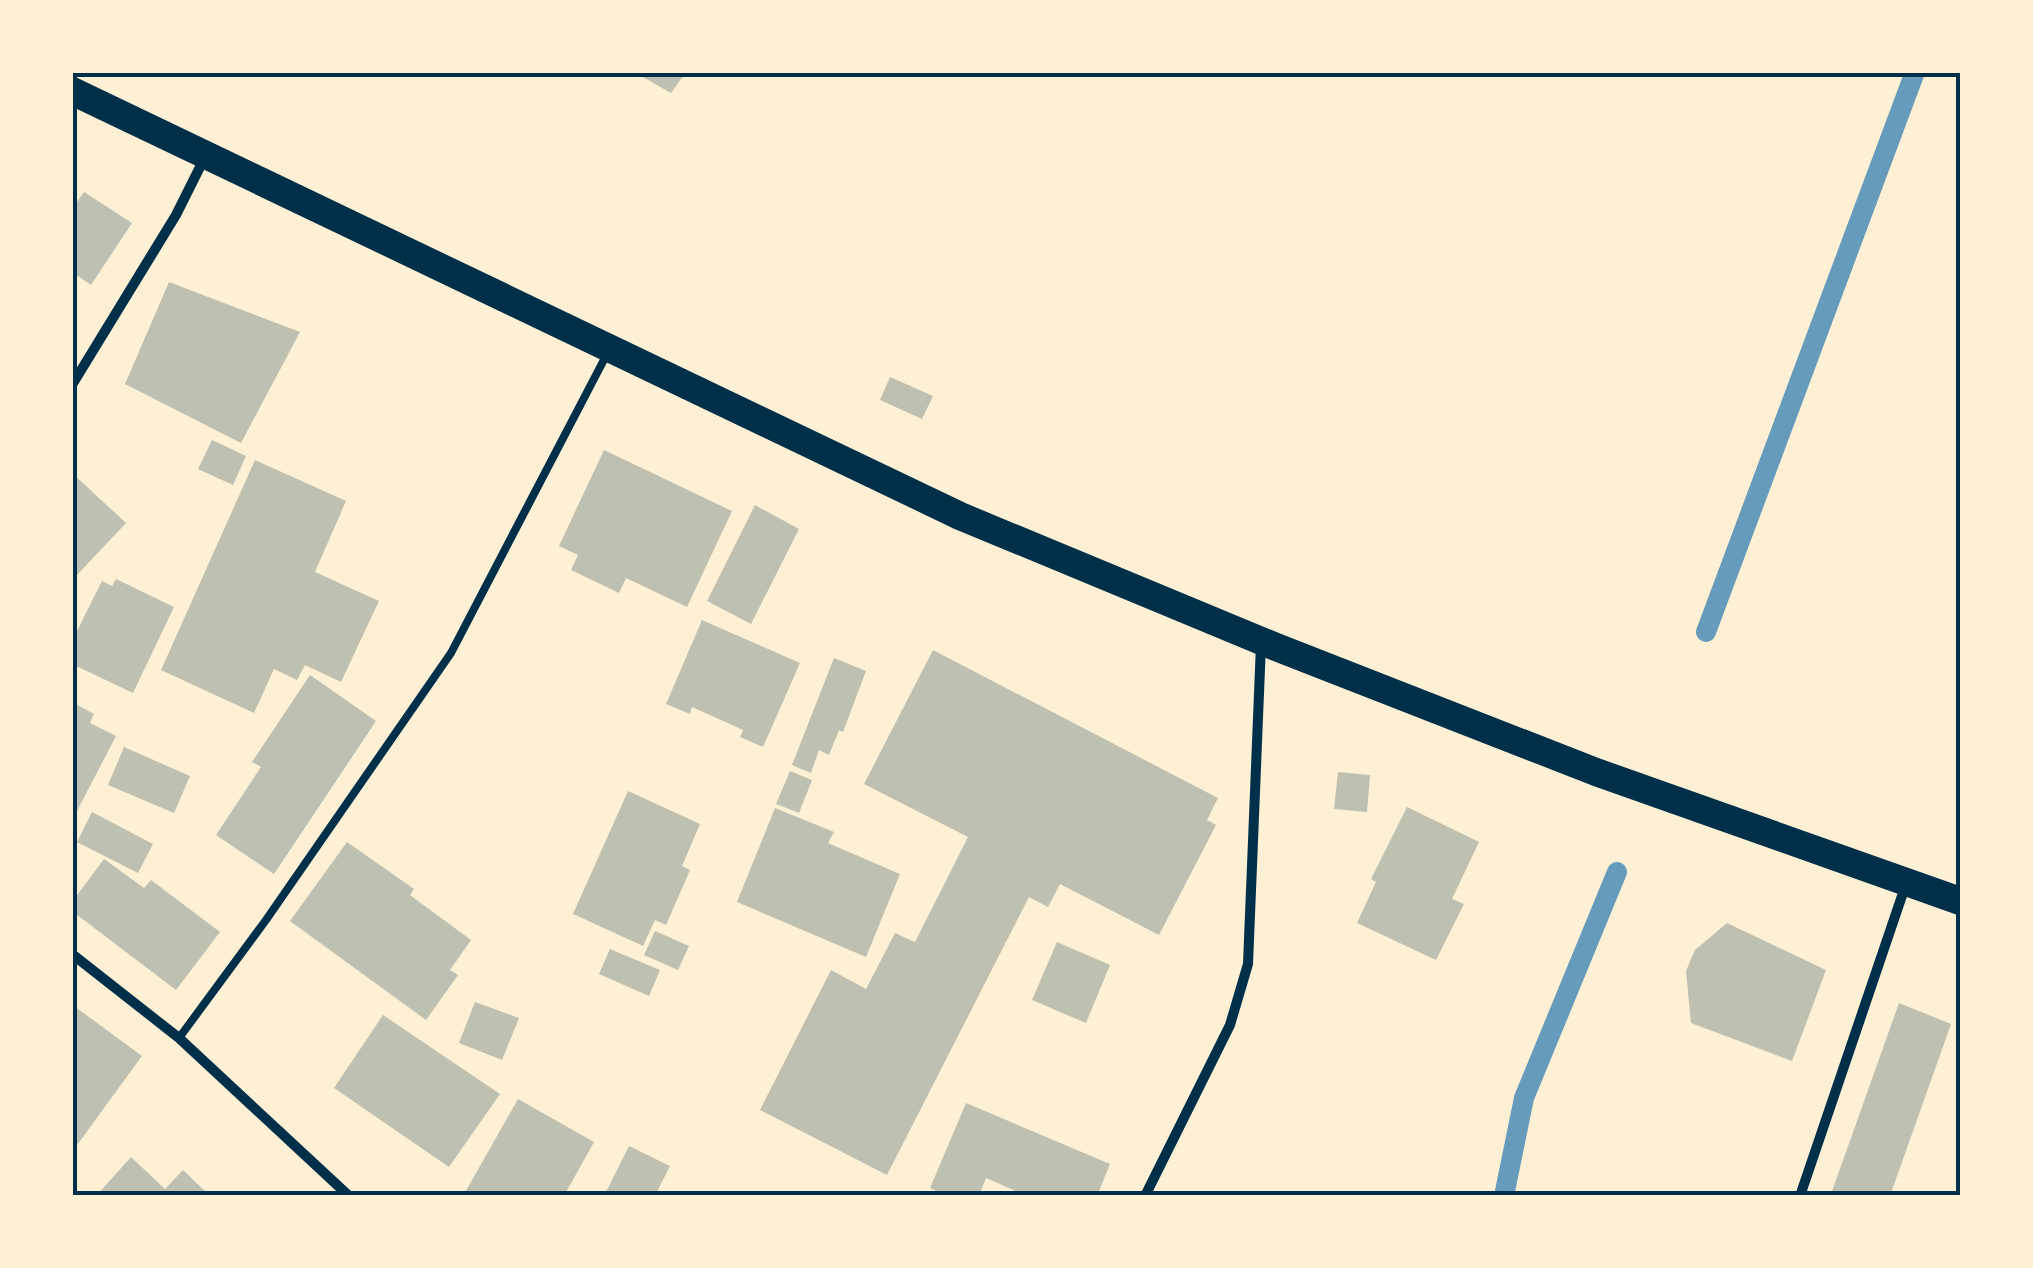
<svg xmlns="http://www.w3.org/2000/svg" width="2033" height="1268" viewBox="0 0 2033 1268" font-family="'Archivo Narrow',sans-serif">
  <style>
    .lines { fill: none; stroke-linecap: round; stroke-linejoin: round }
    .stream { stroke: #669bbc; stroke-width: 20 }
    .building { fill: #bec0b2 }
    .service { stroke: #003049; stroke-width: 8 }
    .minor { stroke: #003049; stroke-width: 10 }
    .trunk { stroke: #003049; stroke-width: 28 }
    .neatline { fill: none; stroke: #003049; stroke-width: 4 }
  </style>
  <rect width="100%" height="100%" fill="#fdf0d5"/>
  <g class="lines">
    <g class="stream">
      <path d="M1706,632l209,-560"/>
      <path d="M1504,1196l20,-98 93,-226"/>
    </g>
  </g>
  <g class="building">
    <path d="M634,72h52l-15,21z"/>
    <path d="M84,192l48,31 -41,62 -19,-13v-63z"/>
    <path d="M169,282l131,50 -59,111 -116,-59z"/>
    <path d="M890,377l43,19 -11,23 -42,-19z"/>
    <path d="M212,440l34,16 -13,29 -35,-16z"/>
    <path d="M604,450l128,61 -45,96 -61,-29 -7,15 -48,-23 7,-15 -19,-9z"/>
    <path d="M255,460l91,41 -31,71 64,29 -38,81 -36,-17 -8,15 -23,-11 -20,44 -93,-43z"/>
    <path d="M72,473l54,50 -49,52 -5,-5z"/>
    <path d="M755,505l44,24 -48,95 -44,-23z"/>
    <path d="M116,579l58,28 -41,86 -61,-29v-23l30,-60 10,5z"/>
    <path d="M702,620l98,43 -37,84 -23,-10 3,-7 -51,-23 -2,7 -24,-10z"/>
    <path d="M933,650l285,148 -11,22 9,5 -57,110 -99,-51 -12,23 -19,-10 -142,278 -127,-65 71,-140 35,19 29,-56 20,9 53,-105 -104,-53z"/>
    <path d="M834,658l32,13 -23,61 -4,-2 -10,25 -10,-5 -8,23 -19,-8z"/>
    <path d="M310,675l66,46 -102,153 -58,-39 45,-68 -9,-5z"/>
    <path d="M72,702l22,12 -4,9 26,13 -40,77 -4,-2z"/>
    <path d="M124,747l66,29 -16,37 -66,-28z"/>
    <path d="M790,771l22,9 -13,33 -23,-9z"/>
    <path d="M1338,772l32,3 -3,37 -33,-3z"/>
    <path d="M628,791l72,33 -18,42 8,4 -24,55 -11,-5 -12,26 -70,-32z"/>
    <path d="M1407,807l72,35 -27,57 12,5 -28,56 -79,-37 19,-41 -5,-3z"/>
    <path d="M775,808l59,24 -6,11 72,31 -34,83 -129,-55z"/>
    <path d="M92,812l61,32 -15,29 -61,-31z"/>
    <path d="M347,842l67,47 -4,6 61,45 -21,30 8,5 -32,45 -136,-99z"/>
    <path d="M104,859l40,29 7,-8 69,52 -44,58 -104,-79v-9z"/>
    <path d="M1727,923l99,47 -34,91 -101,-38 -5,-52 9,-21z"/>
    <path d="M655,931l34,15 -11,24 -34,-15z"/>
    <path d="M1057,942l53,23 -24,58 -54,-23z"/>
    <path d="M610,949l50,21 -11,26 -50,-22z"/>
    <path d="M475,1002l44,16 -17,42 -43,-17z"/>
    <path d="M1899,1003l52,21 -61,172 -59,-2z"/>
    <path d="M74,1006l68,50 -70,96v-144z"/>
    <path d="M383,1015l117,79 -51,73 -115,-79z"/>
    <path d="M518,1099l76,43 -30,54h-101z"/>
    <path d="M966,1103l144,61 -13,32h-81l2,-4 -32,-14 -7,18h-32l-17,-8z"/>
    <path d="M629,1146l41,20 -15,30h-44l-5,-4z"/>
    <path d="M131,1157l34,32 18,-19 27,26h-114z"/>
  </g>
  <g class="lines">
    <path class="service" d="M179,1038l87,-118 185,-267 157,-301"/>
    <g class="minor">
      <path d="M72,385l104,-170 29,-58"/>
      <path d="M72,954l107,84 170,158"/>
      <path d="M1145,1196l85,-171 18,-61 13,-320"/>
      <path d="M1800,1196l106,-312"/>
    </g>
    <path class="trunk" d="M72,91l888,425 316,131 320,125 364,129"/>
  </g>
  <rect width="2033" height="1268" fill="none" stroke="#fdf0d5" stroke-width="150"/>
  <rect x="75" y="75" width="1883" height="1118" class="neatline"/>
</svg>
